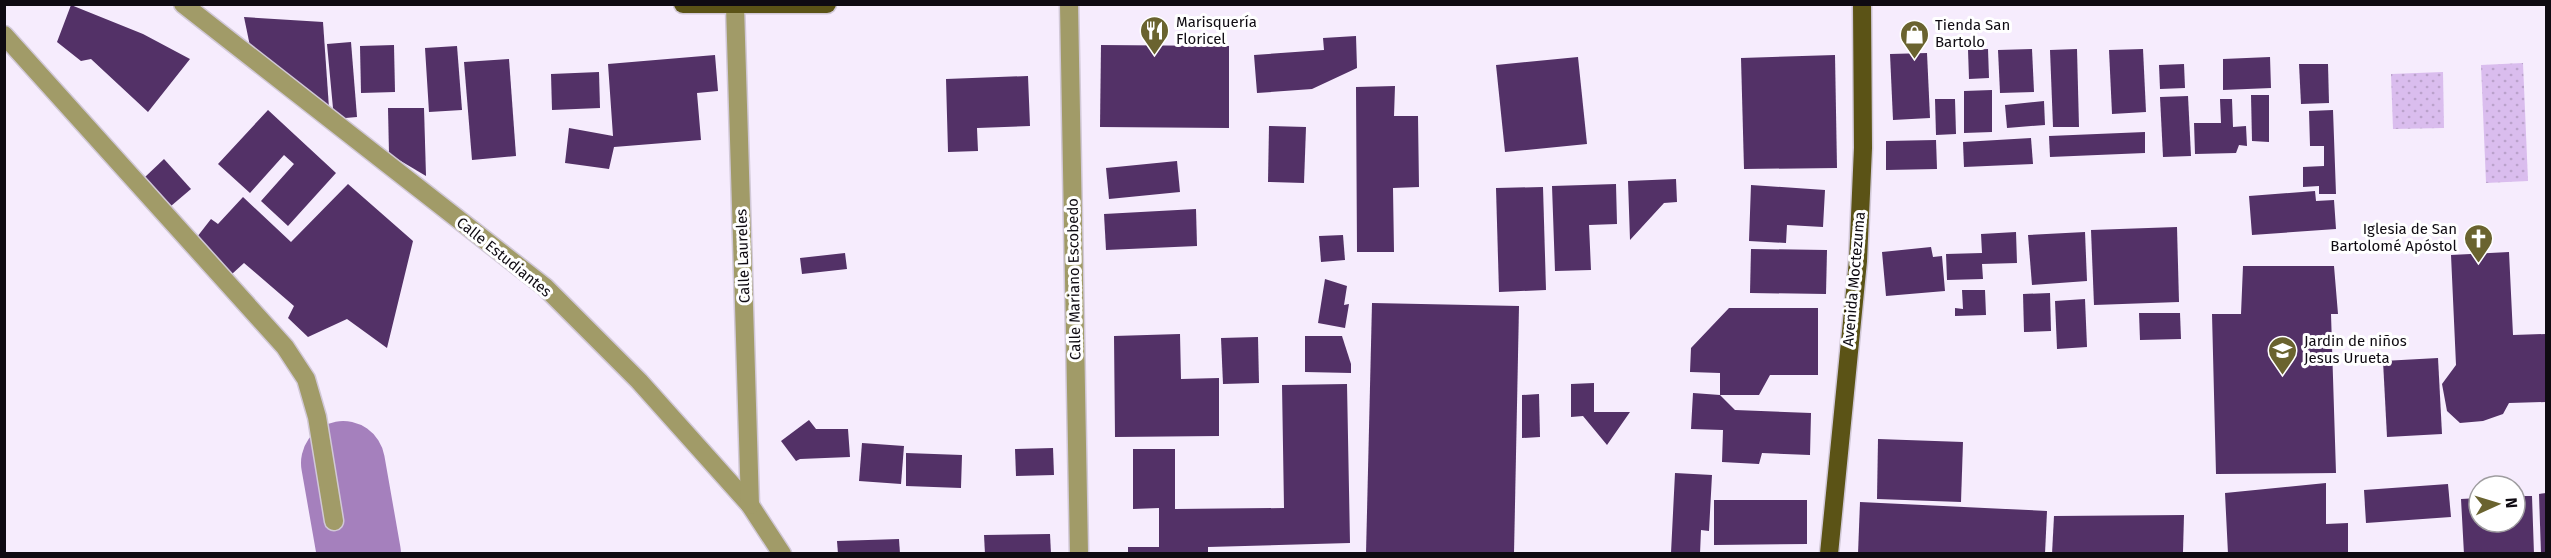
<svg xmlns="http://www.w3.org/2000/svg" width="2551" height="558" viewBox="0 0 2551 558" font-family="'Fira Sans',sans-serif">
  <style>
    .grass { fill: url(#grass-dots) }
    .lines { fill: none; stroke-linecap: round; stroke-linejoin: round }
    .river { stroke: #a580bd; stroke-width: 84 }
    .building { fill: #533167 }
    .minor-casing { stroke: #d1c8d7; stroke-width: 21 }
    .major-casing { stroke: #d1c8d7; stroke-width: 21 }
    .minor { stroke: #a19b68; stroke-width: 18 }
    .major { stroke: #5b5316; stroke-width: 18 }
    .labels { text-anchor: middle; stroke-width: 6; stroke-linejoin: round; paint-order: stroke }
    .poi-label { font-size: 15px; fill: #0f0b12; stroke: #fff; text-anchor: start }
    .street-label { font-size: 15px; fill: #0f0b12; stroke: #fff }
  </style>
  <defs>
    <pattern id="grass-dots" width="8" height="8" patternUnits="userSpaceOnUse" patternTransform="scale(1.5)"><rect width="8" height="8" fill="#dabdee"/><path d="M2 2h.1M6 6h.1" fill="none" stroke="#baa1cb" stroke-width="1.8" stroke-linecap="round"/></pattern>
  </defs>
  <rect width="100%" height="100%" fill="#f6ecfd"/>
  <g class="grass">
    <path d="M2523,63l5,118 -42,2 -5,-118z"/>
    <path d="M2443,72l1,56 -51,1 -2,-55z"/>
  </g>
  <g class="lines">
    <path class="river" d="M343,463l16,91"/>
  </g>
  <g class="building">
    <path d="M71,5l72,29 47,25 -42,53 -57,-53 -10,2 -24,-19z"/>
    <path d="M244,17l79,5 6,86 -78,-57z"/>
    <path d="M1356,36l1,32 -45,21 -55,4 -3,-38 70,-5 -1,-12z"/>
    <path d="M351,42l6,75 -23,2 -7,-75z"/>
    <path d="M394,45l1,47 -34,1 -1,-47z"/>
    <path d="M1101,45l128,1v82l-129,-1z"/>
    <path d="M457,46l5,64 -33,2 -4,-64z"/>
    <path d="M1988,49l1,29 -20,1 -1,-29z"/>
    <path d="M2032,49l2,43 -34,1 -2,-43z"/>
    <path d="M2077,49l2,78h-26l-3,-77z"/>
    <path d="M2143,49l3,63 -34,2 -3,-64z"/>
    <path d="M1927,53l3,65 -37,2 -3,-66z"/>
    <path d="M715,55l3,36 -21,2 4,47 -87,7 -5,22 -44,-6 4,-35 44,8 -5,-72z"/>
    <path d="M1835,55l2,113 -93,1 -3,-111z"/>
    <path d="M1578,57l9,87 -82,8 -9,-87z"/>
    <path d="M2270,57l1,31 -48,2v-31z"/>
    <path d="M509,59l7,97 -44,4 -8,-98z"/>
    <path d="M2184,64l1,24 -25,1 -1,-24z"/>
    <path d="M2299,64h29l1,39 -28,1z"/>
    <path d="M599,72l1,36 -48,2 -1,-36z"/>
    <path d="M1028,76l2,50 -53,2 1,23 -30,1 -2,-73z"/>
    <path d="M1395,86l-1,30h24l1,71 -26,1 1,64h-37l-1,-165z"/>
    <path d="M1992,90v42l-28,1v-42z"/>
    <path d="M2251,95h18v47l-17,-1z"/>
    <path d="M2188,96l3,60 -28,1 -3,-60z"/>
    <path d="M1935,99h20l1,35 -20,1z"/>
    <path d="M2220,99h12l1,28 13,-1 1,20 -8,-1 -3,8 -41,1 -1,-31h27z"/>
    <path d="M2044,101l1,24 -38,3 -2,-23z"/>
    <path d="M388,108h36l2,68 -37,-22z"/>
    <path d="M268,110l68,63 -48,53 -27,-25 33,-37 -10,-9 -34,38 -32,-29z"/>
    <path d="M2333,110l3,84h-17v-8l-16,1v-20l21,-1v-20h-14l-1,-35z"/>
    <path d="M1269,126l37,1 -2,56 -36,-1z"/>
    <path d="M2145,132v21l-95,4 -1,-21z"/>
    <path d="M2031,138l2,26 -69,3 -1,-25z"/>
    <path d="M1936,140l1,29 -51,1v-29z"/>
    <path d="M164,159l27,30 -20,17 -26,-29z"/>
    <path d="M1177,161l3,31 -71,7 -3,-31z"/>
    <path d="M1676,179l1,23 -13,1 -34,37 -2,-59z"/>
    <path d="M348,184l65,57 -26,107 -40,-29 -39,18 -20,-19 6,-12 -50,-43 -12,11 -35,-37 14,-18 7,5 25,-27 48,45z"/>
    <path d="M1616,184l1,40 -28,1 2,45 -36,1 -3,-85z"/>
    <path d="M1751,185l74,5 -2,37 -36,-2 -1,18 -37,-2z"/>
    <path d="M1543,187l3,103 -47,2 -3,-104z"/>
    <path d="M2315,191l1,10 18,-1 2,29 -84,6 -3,-39z"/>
    <path d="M1196,209l1,37 -91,4 -2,-36z"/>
    <path d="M2177,227l2,75 -85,3 -3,-75z"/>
    <path d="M2016,232l1,31 -35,1 1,15 -36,1 -1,-26 36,-1 -1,-19z"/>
    <path d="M2085,232l2,49 -55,4 -4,-50z"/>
    <path d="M1343,235l2,25 -24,2 -2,-26z"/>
    <path d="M1931,247l2,10 9,-1 3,35 -59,5 -4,-44z"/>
    <path d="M1751,249l76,1 -1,44 -76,-1z"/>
    <path d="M2509,252l4,83 33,-1v68l-37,1 -6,11 -20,7 -23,2 -13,-12 -5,-27 14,-19 -5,-110z"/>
    <path d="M845,253l2,16 -45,5 -2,-16z"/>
    <path d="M2243,266h91l4,48h-7l5,159 -120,1 -4,-160h29z"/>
    <path d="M1325,279l22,7 -3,19 5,-1 -4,24 -27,-5z"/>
    <path d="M1962,290h23l1,25 -31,1v-8l8,1z"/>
    <path d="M2050,293l1,38 -27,1 -1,-38z"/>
    <path d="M2085,299l2,48 -30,2 -2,-48z"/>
    <path d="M1372,303l147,3 -5,248h-148z"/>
    <path d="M1729,308h89v67h-48l-11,20h-39v-22l-30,-1 1,-24z"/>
    <path d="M2139,313h41l1,26 -41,1z"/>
    <path d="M1180,334l1,45 38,-1v58l-104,1 -1,-101z"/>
    <path d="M1305,336h37l9,28v9l-46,-1z"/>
    <path d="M1258,337l1,46 -36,1 -2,-46z"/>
    <path d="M2438,358l4,76 -55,3 -4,-76z"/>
    <path d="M1594,383v29h36l-23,33 -24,-29 -12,1v-33z"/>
    <path d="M1347,384l3,159 -142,4v7h-80v-7h31v-39l-26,1v-60h42v60l109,-1 -2,-123z"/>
    <path d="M1693,393l27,2 15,15 76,3 -1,42 -48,-2 -3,11 -37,-2 1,-32 -32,-1z"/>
    <path d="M1539,394l1,43 -18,1v-43z"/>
    <path d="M809,420l7,9h32l2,28 -50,2 -4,2 -15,-20z"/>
    <path d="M1878,439l85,3 -2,60 -84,-3z"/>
    <path d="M862,443l42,3 -3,38 -42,-3z"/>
    <path d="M1053,448l1,27 -38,1 -1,-27z"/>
    <path d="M906,453l56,2 -1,33 -55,-2z"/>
    <path d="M1675,473l37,2 -3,56 -8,-1 -1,24 -29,-1z"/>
    <path d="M2326,483v41l22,-1v31h-120l-3,-61z"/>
    <path d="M2448,484l3,33 -85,6 -2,-33z"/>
    <path d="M2546,493v61h-5l-2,-60z"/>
    <path d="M2515,496h17l2,58h-70l-3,-55 18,-1v24h36z"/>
    <path d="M1714,500h93v44l-93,1z"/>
    <path d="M1860,502l187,9 -2,43h-187z"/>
    <path d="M2184,515l-1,37 -131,2 2,-38z"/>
    <path d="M1050,534l1,20h-66l-1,-19z"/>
    <path d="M899,539l1,15h-62l-1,-13z"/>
  </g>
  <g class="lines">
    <defs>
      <g id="minor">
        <path d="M183,4l362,283 94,94 111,124 32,49"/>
        <path d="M1069,4l10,550"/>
        <path d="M735,6l15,499"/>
        <path d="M4,35l281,312 21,32 11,38 17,104"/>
      </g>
      <g id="major">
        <path d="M683,4h144"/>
        <path d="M1829,554l29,-293 5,-113 -1,-144"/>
      </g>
    </defs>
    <use href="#minor" class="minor-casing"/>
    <use href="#major" class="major-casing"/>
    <use href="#minor" class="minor"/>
    <use href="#major" class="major"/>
  </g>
  <defs>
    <symbol id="restaurant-pin" viewBox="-11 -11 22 30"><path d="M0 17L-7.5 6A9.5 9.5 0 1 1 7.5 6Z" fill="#6a632f" stroke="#fff"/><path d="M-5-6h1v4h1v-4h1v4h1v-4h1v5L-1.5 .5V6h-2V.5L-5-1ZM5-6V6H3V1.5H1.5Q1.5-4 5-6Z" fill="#fff"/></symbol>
    <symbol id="shop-pin" viewBox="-11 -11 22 30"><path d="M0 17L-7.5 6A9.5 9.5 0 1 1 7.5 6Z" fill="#6a632f" stroke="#fff"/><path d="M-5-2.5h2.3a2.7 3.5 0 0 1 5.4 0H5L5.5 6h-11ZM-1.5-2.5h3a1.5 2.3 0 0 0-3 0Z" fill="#fff"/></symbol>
    <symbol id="church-pin" viewBox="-11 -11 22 30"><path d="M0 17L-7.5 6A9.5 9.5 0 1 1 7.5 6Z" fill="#6a632f" stroke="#fff"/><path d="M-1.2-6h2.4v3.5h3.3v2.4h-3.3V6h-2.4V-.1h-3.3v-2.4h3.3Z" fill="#fff"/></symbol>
    <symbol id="school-pin" viewBox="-11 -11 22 30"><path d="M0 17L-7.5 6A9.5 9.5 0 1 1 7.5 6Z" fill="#6a632f" stroke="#fff"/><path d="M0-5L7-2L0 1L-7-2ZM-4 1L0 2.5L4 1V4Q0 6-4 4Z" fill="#fff"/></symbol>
  </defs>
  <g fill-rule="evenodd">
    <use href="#restaurant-pin" x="1138" y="14" width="33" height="45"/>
    <use href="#shop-pin" x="1898" y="18" width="33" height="45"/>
    <use href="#church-pin" x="2462" y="222" width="33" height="45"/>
    <use href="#school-pin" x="2266" y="334" width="33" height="45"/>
  </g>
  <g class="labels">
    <g class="poi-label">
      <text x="1176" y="27">Marisquería<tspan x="1176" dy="17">Floricel</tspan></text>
      <text x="1935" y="30">Tienda San<tspan x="1935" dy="17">Bartolo</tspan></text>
      <text x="2457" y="234" text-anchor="end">Iglesia de San<tspan x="2457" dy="17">Bartolomé Apóstol</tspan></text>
      <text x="2304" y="346">Jardin de niños<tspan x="2304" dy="17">Jesus Urueta</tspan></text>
    </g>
    <g class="street-label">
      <text transform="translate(743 256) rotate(-92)" y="5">Calle Laureles</text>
      <text transform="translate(504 257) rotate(39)" y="5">Calle Estudiantes</text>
      <text transform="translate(1074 279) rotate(-91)" y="5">Calle Mariano Escobedo</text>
      <text transform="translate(1854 279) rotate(-85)" y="5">Avenida Moctezuma</text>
    </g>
  </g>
  <rect width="2551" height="558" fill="none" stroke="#0f0b12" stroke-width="12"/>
  <g transform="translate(2497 504) rotate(86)"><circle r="28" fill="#ffffff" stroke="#9f9da0" stroke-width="1.5"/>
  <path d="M0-4.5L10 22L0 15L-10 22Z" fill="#6a632f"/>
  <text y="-9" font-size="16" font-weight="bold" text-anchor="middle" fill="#0f0b12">N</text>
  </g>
</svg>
